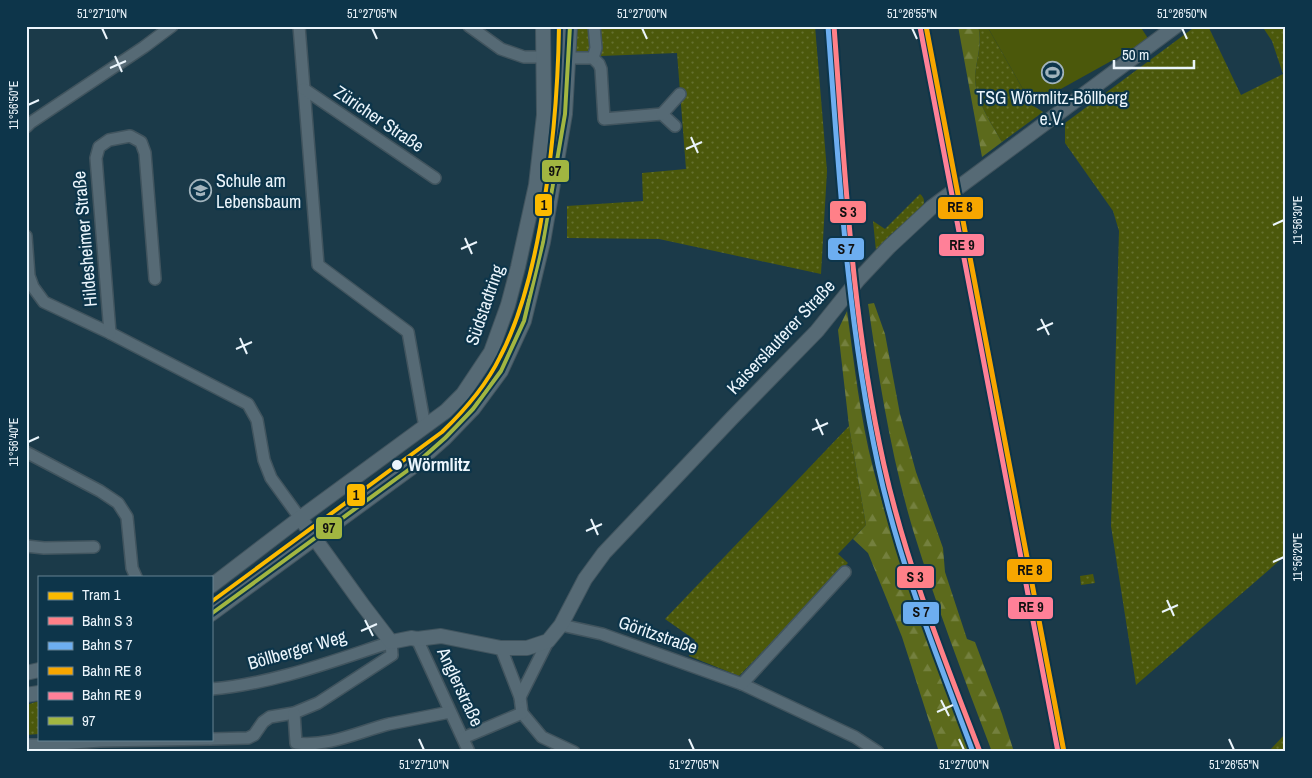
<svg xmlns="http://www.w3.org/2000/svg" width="1312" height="778" viewBox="0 0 1312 778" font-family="'Archivo Narrow',sans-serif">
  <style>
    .green { fill: url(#green-dots) }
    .forest { fill: url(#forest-firs) }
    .pitch { fill: #4b580b }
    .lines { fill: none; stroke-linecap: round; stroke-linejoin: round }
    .minor-casing { stroke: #41545e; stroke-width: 14 }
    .tertiary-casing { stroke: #41545e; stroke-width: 16 }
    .minor { stroke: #566a75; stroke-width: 11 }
    .tertiary { stroke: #566a75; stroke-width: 14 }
    .bus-1-casing { stroke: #0d354a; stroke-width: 8 }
    .bus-1 { stroke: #a2b641; stroke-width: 4 }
    .rail-1-casing { stroke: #0d354a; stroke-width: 9 }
    .rail-2-casing { stroke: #0d354a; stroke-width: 9 }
    .rail-3-casing { stroke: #0d354a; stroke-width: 9 }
    .rail-4-casing { stroke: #0d354a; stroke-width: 9 }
    .rail-1 { stroke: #ff8088; stroke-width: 5 }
    .rail-2 { stroke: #6daef0; stroke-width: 5 }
    .rail-3 { stroke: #f7a600; stroke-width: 5 }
    .rail-4 { stroke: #ff8098; stroke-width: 5 }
    .tram-1-casing { stroke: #0d354a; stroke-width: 8 }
    .tram-1 { stroke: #fbba00; stroke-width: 4 }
    .ticks { fill: none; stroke: #ebf5fc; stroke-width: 2 }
    .stop-dot { fill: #ebf5fc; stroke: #0d354a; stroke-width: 2 }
    .labels { text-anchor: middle; stroke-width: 4.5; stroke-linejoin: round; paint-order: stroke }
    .poi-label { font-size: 18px; fill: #ebf5fc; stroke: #0d354a }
    .street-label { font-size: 18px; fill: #ebf5fc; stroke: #0d354a }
    .stop-label { font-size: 18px; font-weight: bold; fill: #ebf5fc; stroke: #0d354a; text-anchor: start }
    .line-badge { stroke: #0d354a; stroke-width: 2 }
    .pale-badge-label { font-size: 14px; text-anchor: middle; font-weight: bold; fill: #111 }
    .neatline { fill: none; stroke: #ebf5fc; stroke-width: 2 }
    .ticks-label { font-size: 12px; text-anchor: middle; fill: #ebf5fc }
  </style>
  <defs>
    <pattern id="green-dots" width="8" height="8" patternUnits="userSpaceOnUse" patternTransform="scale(1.25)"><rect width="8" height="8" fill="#4b580b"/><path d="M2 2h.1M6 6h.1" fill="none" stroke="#65712f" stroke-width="1.8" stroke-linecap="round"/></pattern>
    <pattern id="forest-firs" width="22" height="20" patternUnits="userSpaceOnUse" patternTransform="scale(1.25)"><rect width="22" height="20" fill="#5c6a1c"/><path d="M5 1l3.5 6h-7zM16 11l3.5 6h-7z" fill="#74803e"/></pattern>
  </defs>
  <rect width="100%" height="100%" fill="#1b3a49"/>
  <g class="green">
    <path d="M574,26h241l12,145 -6,103 -162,-35 -92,-1v-32l76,-5 -1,-28 44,-4 -9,-116 -102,4z"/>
    <path d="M978,26h9l45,79 11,7 -41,30c-11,-19 -27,-42 -27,-65 1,-17 8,-34 3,-51z"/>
    <path d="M1196,26h15l-2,2 32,67 42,-21 -11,-33 -10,-15h24v529l-150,130 -25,-159 8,-295 -6,-20 -48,-68v-20z"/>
    <path d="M920,194c5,4 5,9 2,14l-32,27 -14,16 -3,-30 12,8z"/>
    <path d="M849,426l17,99 -28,29 10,9 -109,113 -50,-20 6,-16 -30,-21z"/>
    <path d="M1093,574l2,9 -14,2 -1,-9z"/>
    <path d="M39,701v33l-13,1v-30z"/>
    <path d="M1286,733v19h-18z"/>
  </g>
  <g class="forest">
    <path d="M958,26h20c5,17 -2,34 -3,51 0,23 16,46 27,65l-20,15z"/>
    <path d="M874,303l11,31 15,80 16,58 27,76 2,24 22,67 8,3 27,72 12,38h-22c-28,-74 -56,-147 -79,-222 -22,-74 -34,-150 -45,-226z"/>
    <path d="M847,311c7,52 13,106 26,157 25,97 61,190 96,284h-30l-37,-115 -34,-84 -15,-14 13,-14 -17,-99 -11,-96z"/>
  </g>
  <path class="pitch" d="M987,26h153l9,14 -117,65z"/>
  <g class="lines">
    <defs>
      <g id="minor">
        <path d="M299,26l19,239 90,67 17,95"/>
        <path d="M469,26l32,23 23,8h20"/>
        <path d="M569,58h24l6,6 2,5 3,50 58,-5 13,12"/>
        <path d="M593,58l3,-10 -2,-22"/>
        <path d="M304,89l131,89"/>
        <path d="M662,114l18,-20"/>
        <path d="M26,127l4,-4 114,-76 28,-21"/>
        <path d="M26,236l3,40 4,11 11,15 66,31 138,71 9,16 7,40 7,18 29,40"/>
        <path d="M110,333l-14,-175 3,-11 10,-7 21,-4 11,6 4,11 10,126"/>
        <path d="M26,452l74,39 18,12 9,14 5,51 4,9"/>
        <path d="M26,546l18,2 50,-1"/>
        <path d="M561,625l41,9 140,50 113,53 23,15"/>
        <path d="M417,639l52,113"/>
        <path d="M501,648l19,49 2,16 20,24 32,15"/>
        <path d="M742,684l103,-112"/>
        <path d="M211,689c62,-5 122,-28 180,-47l1,13 -74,48 -24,10 -24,4 -7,5 -9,13 -6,3 -37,1"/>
        <path d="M520,697l28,-56"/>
        <path d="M294,713l2,30c33,4 62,-11 93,-19 20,-4 41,-8 61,-12"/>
        <path d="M463,738l59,-25"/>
        <path d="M26,745h20l54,-4 110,-2"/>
      </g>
      <g id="tertiary">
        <path d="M300,518l62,86 29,38 20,-4 6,1 24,-3 60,12h26l21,-7 13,-16 24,-46 19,-26 128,-135 85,-87 41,-51 31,-33 43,-40 244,-181"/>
        <path d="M211,586l89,-68 146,-107 17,-17 28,-42 17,-47 10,-38 18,-82 8,-70 -1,-89"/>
        <path d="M211,614l200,-146 34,-30 28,-29 28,-38 23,-50 19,-79 22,-128 5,-88"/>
        <path d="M26,673l13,-3"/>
        <path d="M26,695l13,-2"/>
      </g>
    </defs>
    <use href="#minor" class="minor-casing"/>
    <use href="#tertiary" class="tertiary-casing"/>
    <use href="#minor" class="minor"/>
    <use href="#tertiary" class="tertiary"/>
    <defs>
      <path id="bus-1" d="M211,614l200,-146 34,-30 28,-29 28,-38 23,-50 19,-79 22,-128 5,-88"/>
    </defs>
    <use href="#bus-1" class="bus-1-casing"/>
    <use href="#bus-1" class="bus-1"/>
    <defs>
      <path id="rail-1" d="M834,26c11,147 18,295 50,439 22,99 60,193 96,287"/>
      <path id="rail-2" d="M828,26c11,147 19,295 50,439 21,99 60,193 95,287"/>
      <path id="rail-3" d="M926,26l138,726"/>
      <path id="rail-4" d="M920,27l138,725"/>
    </defs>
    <use href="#rail-1" class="rail-1-casing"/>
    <use href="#rail-2" class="rail-2-casing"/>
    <use href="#rail-3" class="rail-3-casing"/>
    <use href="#rail-4" class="rail-4-casing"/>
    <use href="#rail-1" class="rail-1"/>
    <use href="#rail-2" class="rail-2"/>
    <use href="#rail-3" class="rail-3"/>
    <use href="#rail-4" class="rail-4"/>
    <defs>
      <path id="tram-1" d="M211,602l231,-170c23,-22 44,-46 58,-75 21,-40 32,-86 40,-130 12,-67 18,-133 19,-201"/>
    </defs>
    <use href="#tram-1" class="tram-1-casing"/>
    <use href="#tram-1" class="tram-1"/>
  </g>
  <path class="ticks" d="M102,28l5,11M372,28l5,11M642,28l5,11M912,28l5,11M1182,28l5,11M115,56l7,16M110,68l16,-7M28,105l11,-5M691,137l7,16M686,149l16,-7M1273,225l11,-5M465,238l7,16M461,249l16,-7M1041,319l8,16M1037,330l16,-7M240,338l7,16M236,349l16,-7M816,419l7,16M812,430l16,-7M28,442l11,-5M591,519l7,16M586,531l16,-7M1273,562l11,-5M1167,600l7,16M1162,612l16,-7M365,620l8,16M361,631l16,-7M941,700l8,16M937,712l16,-7M419,739l5,11M689,739l5,11M959,739l5,11M1229,739l5,11"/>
  <defs>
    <symbol id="stadium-ring" viewBox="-11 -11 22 22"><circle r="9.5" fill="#0d354a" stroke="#a2b4bd" stroke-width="1.5"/><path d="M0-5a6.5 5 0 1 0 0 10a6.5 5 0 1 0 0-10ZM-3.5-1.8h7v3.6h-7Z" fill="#a2b4bd"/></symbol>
    <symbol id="school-ring" viewBox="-11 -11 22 22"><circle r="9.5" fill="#0d354a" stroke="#a2b4bd" stroke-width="1.5"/><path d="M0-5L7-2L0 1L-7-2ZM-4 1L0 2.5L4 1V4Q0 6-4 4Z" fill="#a2b4bd"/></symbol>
  </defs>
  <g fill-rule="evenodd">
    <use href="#stadium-ring" x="1040" y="60" width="25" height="25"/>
    <use href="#school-ring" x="188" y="178" width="25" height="25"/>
  </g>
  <circle class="stop-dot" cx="397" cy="465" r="6"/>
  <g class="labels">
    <g class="poi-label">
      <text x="1052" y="104">TSG Wörmlitz-Böllberg<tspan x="1052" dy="21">e.V.</tspan></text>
      <text x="216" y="187" text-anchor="start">Schule am<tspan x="216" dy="21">Lebensbaum</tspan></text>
    </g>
    <g class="street-label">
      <text transform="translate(379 119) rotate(34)" y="6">Züricher Straße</text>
      <text transform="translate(85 239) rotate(-95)" y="6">Hildesheimer Straße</text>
      <text transform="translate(485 305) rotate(-71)" y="6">Südstadtring</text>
      <text transform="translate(781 337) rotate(-47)" y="6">Kaiserslauterer Straße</text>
      <text transform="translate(658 635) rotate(19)" y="6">Göritzstraße</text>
      <text transform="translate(297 650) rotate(-16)" y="6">Böllberger Weg</text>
      <text transform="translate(460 687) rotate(65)" y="6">Anglerstraße</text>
    </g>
    <g class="stop-label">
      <text x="408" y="471">Wörmlitz</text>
    </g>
  </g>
  <g class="line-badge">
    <rect x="541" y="159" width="29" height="24" rx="5" fill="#a2b641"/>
    <rect x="534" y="193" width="19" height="24" rx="5" fill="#fbba00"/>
    <rect x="937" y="196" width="47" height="24" rx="5" fill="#f7a600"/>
    <rect x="829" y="200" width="38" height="24" rx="5" fill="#ff8088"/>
    <rect x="938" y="233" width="47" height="24" rx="5" fill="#ff8098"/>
    <rect x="827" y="237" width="38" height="24" rx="5" fill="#6daef0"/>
    <rect x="346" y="483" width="20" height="24" rx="5" fill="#fbba00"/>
    <rect x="315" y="516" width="28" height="24" rx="5" fill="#a2b641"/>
    <rect x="1006" y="558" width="47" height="25" rx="5" fill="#f7a600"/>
    <rect x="896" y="565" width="39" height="24" rx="5" fill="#ff8088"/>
    <rect x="1007" y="596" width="47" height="24" rx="5" fill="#ff8098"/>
    <rect x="902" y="601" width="38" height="24" rx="5" fill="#6daef0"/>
  </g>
  <g class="pale-badge-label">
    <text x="555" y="176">97</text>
    <text x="544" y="210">1</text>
    <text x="960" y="212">RE 8</text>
    <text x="848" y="217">S 3</text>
    <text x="962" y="250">RE 9</text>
    <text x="846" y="254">S 7</text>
    <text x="356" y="500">1</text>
    <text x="329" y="533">97</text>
    <text x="1030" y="575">RE 8</text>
    <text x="915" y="582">S 3</text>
    <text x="1031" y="612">RE 9</text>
    <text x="921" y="617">S 7</text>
  </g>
  <rect width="1312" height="778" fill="none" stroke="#0d354a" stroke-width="55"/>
  <rect x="38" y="576" width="175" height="165" fill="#0d354a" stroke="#668291"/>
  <rect x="48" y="592" width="25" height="8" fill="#fbba00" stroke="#668291"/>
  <text x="82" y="600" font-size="15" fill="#ebf5fc">Tram 1</text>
  <rect x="48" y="617" width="25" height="8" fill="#ff8088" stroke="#668291"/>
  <text x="82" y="626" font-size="15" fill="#ebf5fc">Bahn S 3</text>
  <rect x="48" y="642" width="25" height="8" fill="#6daef0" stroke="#668291"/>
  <text x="82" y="650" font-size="15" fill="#ebf5fc">Bahn S 7</text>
  <rect x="48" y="667" width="25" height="8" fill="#f7a600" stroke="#668291"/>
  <text x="82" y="676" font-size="15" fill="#ebf5fc">Bahn RE 8</text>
  <rect x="48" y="692" width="25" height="8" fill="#ff8098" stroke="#668291"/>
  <text x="82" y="700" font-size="15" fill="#ebf5fc">Bahn RE 9</text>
  <rect x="48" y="717" width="25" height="8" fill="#a2b641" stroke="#668291"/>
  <text x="82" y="726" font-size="15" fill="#ebf5fc">97</text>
  <path d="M1114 60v8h80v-8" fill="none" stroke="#ebf5fc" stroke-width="2.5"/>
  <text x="1122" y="60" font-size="15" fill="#ebf5fc" stroke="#0d354a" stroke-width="4" paint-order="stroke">50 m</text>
  <rect x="28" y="28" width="1256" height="722" class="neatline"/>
  <g class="ticks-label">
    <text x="102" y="18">51°27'10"N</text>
    <text x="372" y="18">51°27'05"N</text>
    <text x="642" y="18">51°27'00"N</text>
    <text x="912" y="18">51°26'55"N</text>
    <text x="1182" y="18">51°26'50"N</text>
    <text transform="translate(14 105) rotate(-90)" y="4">11°56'50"E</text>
    <text transform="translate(1298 220) rotate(-90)" y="4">11°56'30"E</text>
    <text transform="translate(14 442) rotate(-90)" y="4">11°56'40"E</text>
    <text transform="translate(1298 557) rotate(-90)" y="4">11°56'20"E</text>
    <text x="424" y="769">51°27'10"N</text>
    <text x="694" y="769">51°27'05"N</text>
    <text x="964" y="769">51°27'00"N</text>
    <text x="1234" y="769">51°26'55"N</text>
  </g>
</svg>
